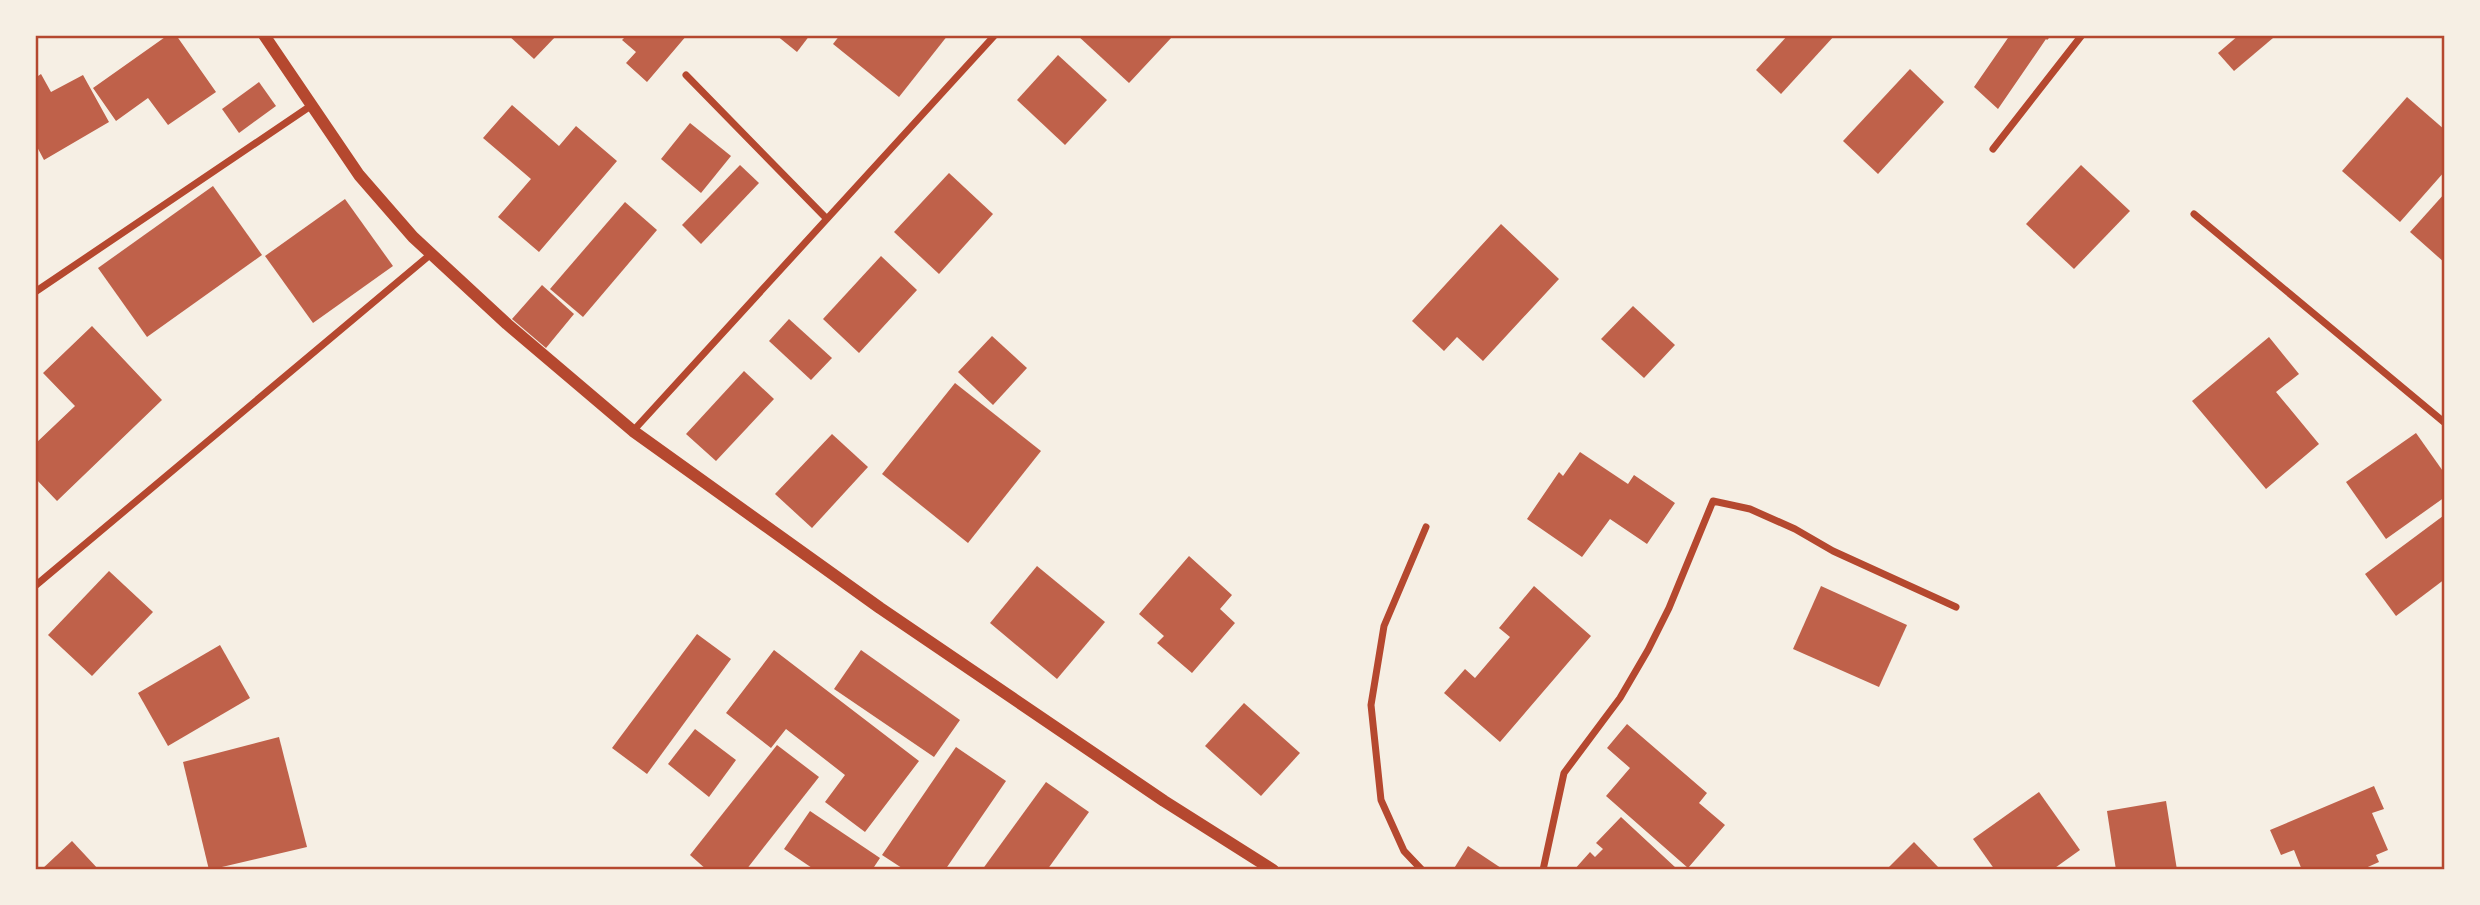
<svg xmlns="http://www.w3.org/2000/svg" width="2480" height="905" viewBox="0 0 2480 905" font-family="'Nunito Sans',sans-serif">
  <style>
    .building { fill: #bf614a }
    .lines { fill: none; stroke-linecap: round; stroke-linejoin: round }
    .minor { stroke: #b5482f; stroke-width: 7 }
    .tertiary { stroke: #b5482f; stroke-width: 12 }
    .neatline { fill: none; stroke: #b5482f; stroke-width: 2.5 }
  </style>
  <rect width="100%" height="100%" fill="#f6efe4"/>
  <g class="building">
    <path d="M168,35h8l40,57 -48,33 -20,-27 -32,23 -23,-33z"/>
    <path d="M508,35h49l-23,24z"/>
    <path d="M627,35h60l-40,47 -21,-19 10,-11 -14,-12z"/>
    <path d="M776,35h34l-13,17z"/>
    <path d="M840,35h108l-49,62 -66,-53z"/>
    <path d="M1077,35h93l2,2 -43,46z"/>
    <path d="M1788,35h47l-54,59 -25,-24z"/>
    <path d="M2010,35h42l-5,5 -1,-1 -48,70 -24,-22z"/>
    <path d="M2239,35h32l2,3 -39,33 -16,-18z"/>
    <path d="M1058,55l49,45 -42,45 -48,-45z"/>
    <path d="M1910,69l34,33 -66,72 -35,-33z"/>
    <path d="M41,74l10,18 32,-17 26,47 -65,38 -9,-17v-65z"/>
    <path d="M259,82l17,24 -37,27 -17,-24z"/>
    <path d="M2407,97l38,33v41l-45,51 -58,-51z"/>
    <path d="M512,105l47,41 17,-20 41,35 -78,91 -41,-35 33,-38 -48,-41z"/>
    <path d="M690,123l41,33 -30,37 -40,-34z"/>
    <path d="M740,165l19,18 -58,61 -19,-19z"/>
    <path d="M2081,165l49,46 -56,58 -48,-45z"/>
    <path d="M949,173l44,41 -54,60 -45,-42z"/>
    <path d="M213,186l49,69 -115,82 -49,-69z"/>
    <path d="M2445,193v70l-35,-31z"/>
    <path d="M345,199l48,67 -80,57 -48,-67z"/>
    <path d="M625,202l32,28 -74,87 -33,-28z"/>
    <path d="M1501,224l58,55 -76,82 -26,-24 -13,14 -32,-30z"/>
    <path d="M881,256l36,34 -58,63 -36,-34z"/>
    <path d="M542,285l32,29 -28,34 -34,-29z"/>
    <path d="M1633,306l42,39 -31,33 -43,-39z"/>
    <path d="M789,319l43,39 -21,22 -42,-39z"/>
    <path d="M92,326l70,74 -105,101 -22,-23v-34l40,-38 -32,-33z"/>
    <path d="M992,336l35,32 -34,37 -35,-33z"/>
    <path d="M2269,337l30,37 -23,18 43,52 -53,45 -74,-88z"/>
    <path d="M744,371l30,28 -58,62 -30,-27z"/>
    <path d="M955,383l86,68 -73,92 -86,-69z"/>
    <path d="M2416,433l29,41v23l-59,42 -40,-57z"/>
    <path d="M832,434l36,33 -56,61 -37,-34z"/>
    <path d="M1580,452l48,32 6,-9 41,28 -28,41 -37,-25 -28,38 -55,-38 32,-47 4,4z"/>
    <path d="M2443,516l2,3v60l-49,37 -31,-42z"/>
    <path d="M1189,556l43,39 -12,14 15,14 -43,50 -35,-30 7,-7 -25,-22z"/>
    <path d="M1037,566l68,56 -48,57 -67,-56z"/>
    <path d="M109,571l44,41 -61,64 -44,-41z"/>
    <path d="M1534,586l57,50 -91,106 -56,-49 21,-24 10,9 35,-41 -11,-9z"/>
    <path d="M1821,586l86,39 -28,62 -86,-38z"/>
    <path d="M697,634l34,25 -84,115 -35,-26z"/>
    <path d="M220,645l30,53 -82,48 -30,-53z"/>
    <path d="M774,650l145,111 -54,71 -40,-30 20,-27 -59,-46 -15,19 -45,-35z"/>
    <path d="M861,650l99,70 -26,37 -100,-68z"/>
    <path d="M1244,703l56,50 -39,43 -56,-50z"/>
    <path d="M1627,724l80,69 -8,10 26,22 -37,43 -82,-72 24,-28 -23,-20z"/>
    <path d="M695,729l41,31 -27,37 -41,-33z"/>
    <path d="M279,737l28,110 -98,23 -26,-108z"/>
    <path d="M777,745l42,32 -73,93h-39l-17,-15z"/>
    <path d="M956,747l50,34 -61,89h-40l-23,-15z"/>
    <path d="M1046,782l43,30 -42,58h-65z"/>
    <path d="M2374,786l10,23 -12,4 16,37 -12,5 3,7 -18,8h-59l-8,-20 -13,5 -11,-25z"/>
    <path d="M2039,792l41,58 -28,20h-57l-22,-31z"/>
    <path d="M2166,801l11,69h-61l-9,-59z"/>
    <path d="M810,811l70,47 -8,12h-57l-31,-21z"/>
    <path d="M1621,817l55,51 -2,2h-100l16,-18 5,5 8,-8 -7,-6z"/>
    <path d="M72,841l27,29h-58z"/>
    <path d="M1914,842l27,28h-55z"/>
    <path d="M1468,846l36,24h-51z"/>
  </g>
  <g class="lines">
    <g class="minor">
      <path d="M686,75l140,143"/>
      <path d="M1993,149l89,-114"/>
      <path d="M2194,214l251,209"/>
      <path d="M35,292l277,-187"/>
      <path d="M633,431l362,-396"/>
      <path d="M35,586l396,-332"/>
      <path d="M1422,870l-18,-19 -23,-51 -10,-95 13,-79 42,-99"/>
      <path d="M1543,870l21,-97 56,-75 28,-48 21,-42 44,-107 37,8 45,20 38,22 123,56"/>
    </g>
    <path class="tertiary" d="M264,35l95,140 54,62 94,87 126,107 247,177 284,193 109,69"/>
  </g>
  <rect width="2480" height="905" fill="none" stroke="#f6efe4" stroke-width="74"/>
  <rect x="37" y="37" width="2406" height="831" class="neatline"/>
</svg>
